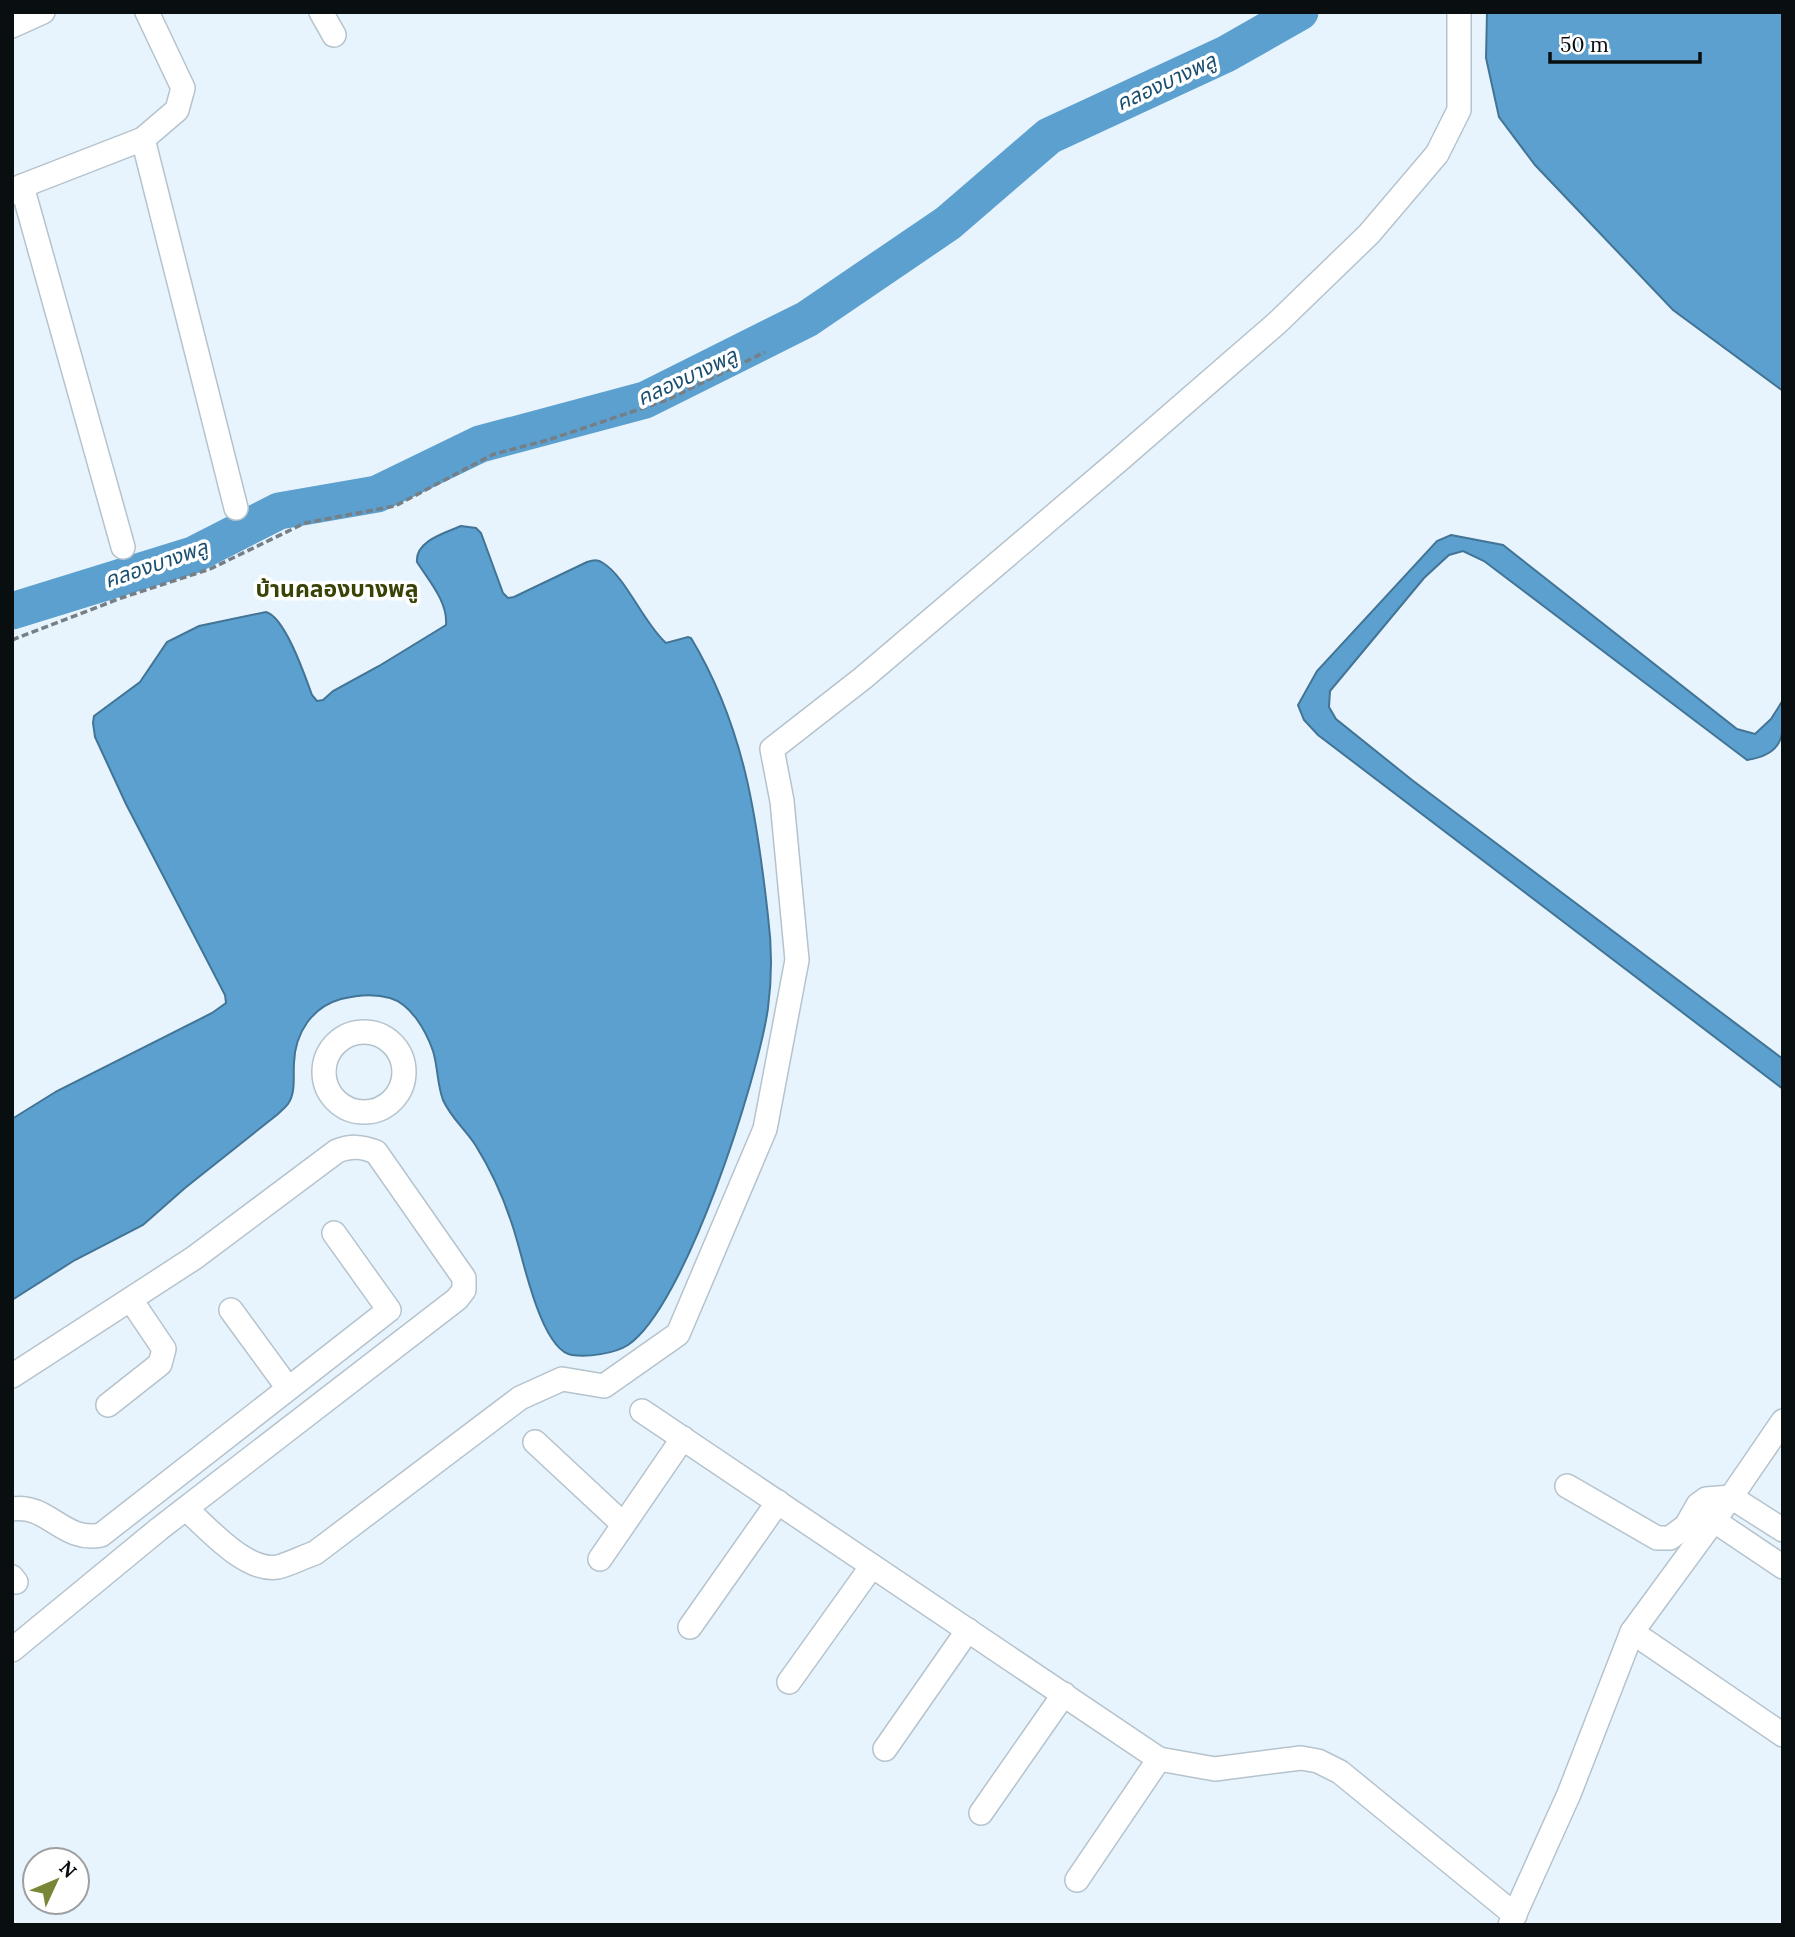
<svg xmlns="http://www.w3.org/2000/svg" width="1795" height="1937" viewBox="0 0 1795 1937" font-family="Lora,'Noto Sans Thai',serif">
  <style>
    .water { fill: #5ba0cf; stroke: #427496; stroke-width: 2 }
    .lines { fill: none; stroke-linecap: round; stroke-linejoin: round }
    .river { stroke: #5ba0cf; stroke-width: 37 }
    .minor-casing { stroke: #b5c3cd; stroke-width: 26 }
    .path { stroke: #767f85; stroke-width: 3.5; stroke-dasharray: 7 3.5; stroke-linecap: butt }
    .minor { stroke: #fff; stroke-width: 23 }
    .labels { text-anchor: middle; stroke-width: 7; stroke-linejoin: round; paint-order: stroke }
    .water-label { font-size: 21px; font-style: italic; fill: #1b4f70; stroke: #fff }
    .quarter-label { font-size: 23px; font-weight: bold; fill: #394307; stroke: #fff }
  </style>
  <rect width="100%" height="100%" fill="#e8f4fd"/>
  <g class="water">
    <path d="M1487,12h296v379l-110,-81 -138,-145 -36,-48 -13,-59z"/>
    <path d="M461,526l15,2 5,5 22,60 5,5 6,-1 73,-35c6,-2 11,-3 16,1 23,14 41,61 63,80l22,-6 3,1c53,88 66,179 77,278 4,31 4,62 0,92 -10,71 -83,299 -140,337 -14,9 -40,12 -56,10 -29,-4 -47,-87 -54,-111 -9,-33 -24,-69 -42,-98 -10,-16 -25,-28 -33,-46 -6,-16 -5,-33 -10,-49 -7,-20 -22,-47 -43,-53 -17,-5 -33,-3 -49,1 -29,8 -46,34 -47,64 -1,13 2,30 -6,41 -3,4 -7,7 -10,10l-93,74 -42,37 -68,35 -63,40v-181l45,-28 155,-78 14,-10 -1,-8 -99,-191 -31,-67 -2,-14 1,-7 46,-34 27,-40 32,-16 67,-14c19,5 39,64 46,83l5,6 6,-1 10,-9 46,-25 67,-41c2,-23 -17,-44 -29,-63 -2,-21 28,-29 44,-36z"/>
    <path d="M1451,535l52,10 234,184 18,5 16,-15 12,-19c0,33 4,54 -36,60l-263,-199 -21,-10 -14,4 -25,23 -94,113 -1,16 7,12 76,61 371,279v30l-465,-354 -14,-15 -6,-15 19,-34 120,-130z"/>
  </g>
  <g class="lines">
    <path class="river" d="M12,611l181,-56 86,-44 98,-17 103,-50 165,-44 162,-81 141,-96 101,-87 177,-82 74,-42"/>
    <defs>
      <g id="minor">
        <path d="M321,12l13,23"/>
        <path d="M12,26l31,-14"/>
        <path d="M143,139l93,369"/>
        <path d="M22,186l101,361"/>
        <path d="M12,193l10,-7 121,-47 34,-29 6,-22 -36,-76"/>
        <circle cx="364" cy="1072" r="40"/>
        <path d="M231,1310l57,78"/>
        <path d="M12,1376l182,-118 143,-107c14,-5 24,-5 39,1l88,126v12l-7,9 -298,230 -147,121"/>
        <path d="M108,1405l52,-41 4,-15 -33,-49"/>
        <path d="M642,1411l517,348 56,10 86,-11 17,3 22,11 175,143"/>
        <path d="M535,1442l88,82"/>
        <path d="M1567,1486l90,52h13l16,-12 12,-21 8,-6 25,-2 52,33"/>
        <path d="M12,1509c36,-6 51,34 89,26l288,-225 -55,-77"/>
        <path d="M186,1509c22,19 60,64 92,58 12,-3 25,-10 37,-14l205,-155 42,-19 42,7 74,-52 87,-205 32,-169 -15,-159 -10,-52 91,-71 255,-217 159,-138 92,-89 68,-80 22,-44v-98"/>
        <path d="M1713,1520l70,47"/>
        <path d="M600,1559l83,-121"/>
        <path d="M12,1577l4,5"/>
        <path d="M690,1627l88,-125"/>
        <path d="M1632,1632l151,103"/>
        <path d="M789,1682l83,-116"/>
        <path d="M885,1749l83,-119"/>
        <path d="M981,1813l83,-119"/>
        <path d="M1077,1880l82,-121"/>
        <path d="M1510,1925l59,-131 63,-162 99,-135 52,-76"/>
      </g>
    </defs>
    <use href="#minor" class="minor-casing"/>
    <path class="path" d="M12,640l109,-42 89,-29 95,-46 90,-17 99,-52 54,-14 119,-40 98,-48"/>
    <use href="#minor" class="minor"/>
  </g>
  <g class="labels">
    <g class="water-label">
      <text transform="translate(1166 82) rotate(-25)" y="7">คลองบางพลู</text>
      <text transform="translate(687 377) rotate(-25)" y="7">คลองบางพลู</text>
      <text transform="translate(156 564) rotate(-19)" y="7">คลองบางพลู</text>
    </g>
    <g class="quarter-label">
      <text x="337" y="597">บ้านคลองบางพลู</text>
    </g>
  </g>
  <rect width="1795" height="1937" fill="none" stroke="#090e11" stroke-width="28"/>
  <g transform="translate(56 1881) rotate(46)"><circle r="33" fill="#ffffff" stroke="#9d9fa0" stroke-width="2"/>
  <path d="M0-5L12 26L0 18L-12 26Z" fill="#778735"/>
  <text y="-10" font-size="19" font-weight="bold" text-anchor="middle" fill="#090e11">N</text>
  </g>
  <path d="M1550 52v10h150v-10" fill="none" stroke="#090e11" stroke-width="3.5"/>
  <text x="1560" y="52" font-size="21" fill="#090e11" stroke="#ffffff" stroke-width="5" paint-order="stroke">50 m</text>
</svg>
